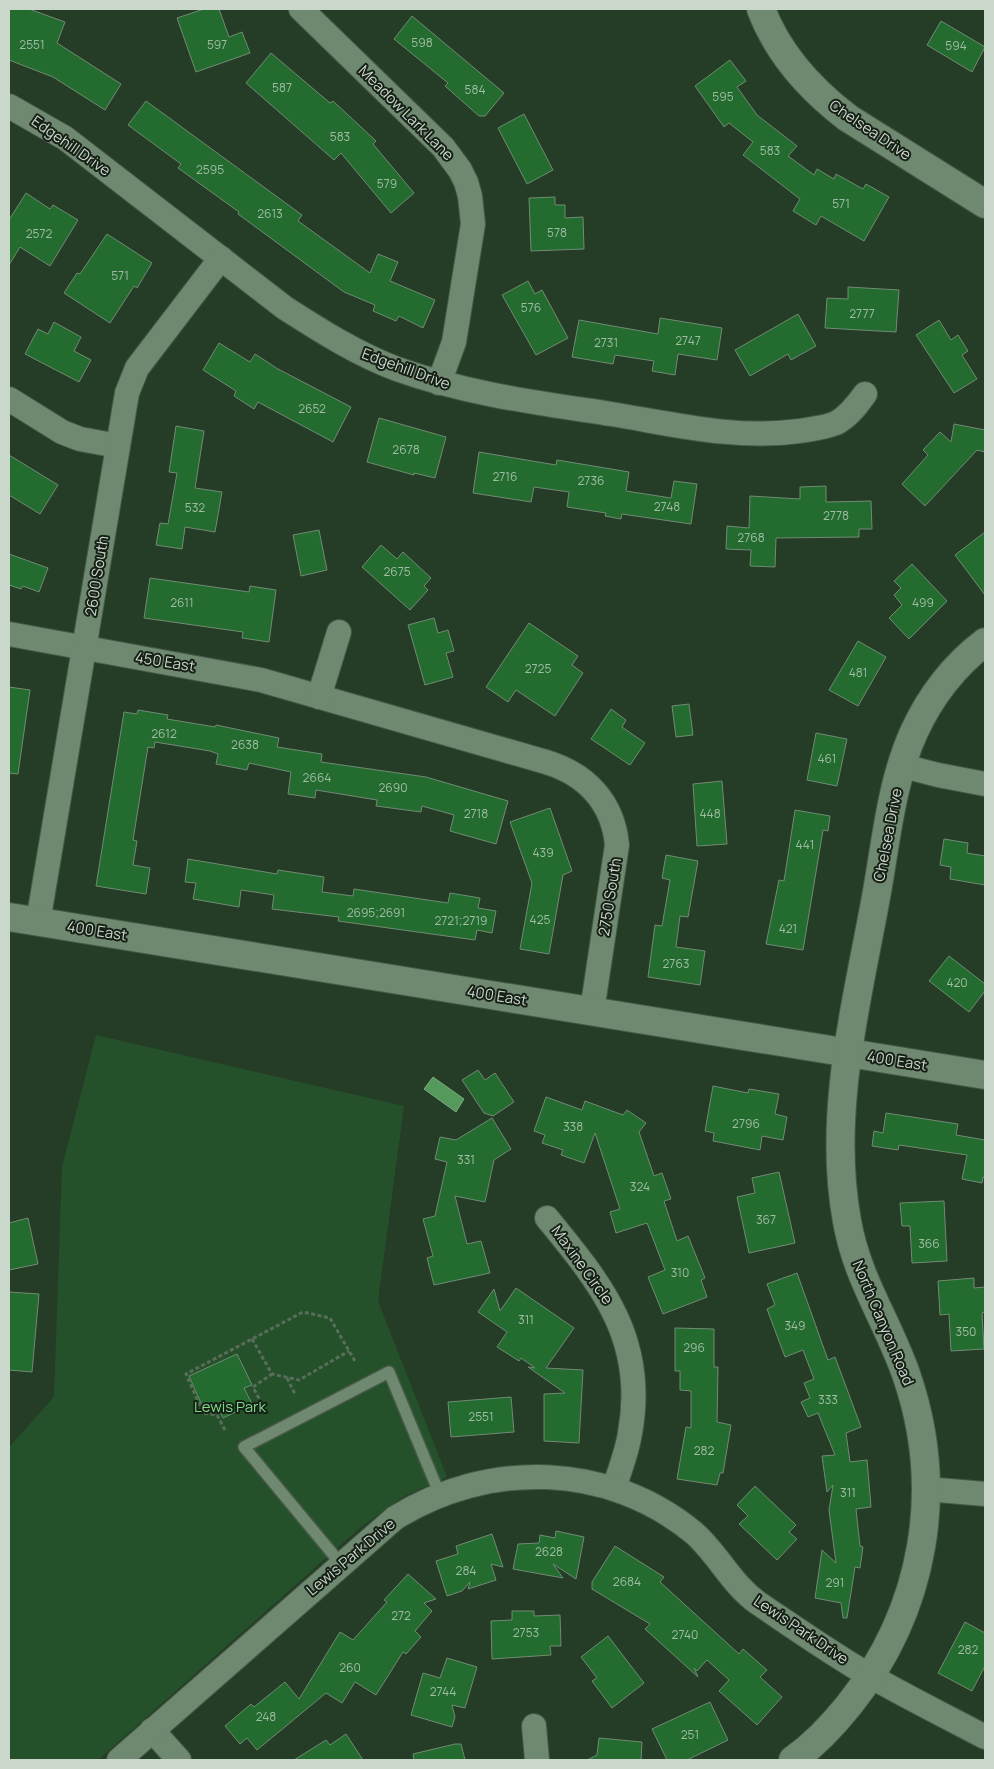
<svg xmlns="http://www.w3.org/2000/svg" width="994" height="1769" viewBox="0 0 994 1769" font-family="Manrope,sans-serif">
  <style>
    .green { fill: #25512a }
    .water { fill: #559a5c; stroke: #78ad7d }
    .building { fill: #246b30; stroke: #718b73 }
    .lines { fill: none; stroke-linecap: round; stroke-linejoin: round }
    .service-casing { stroke: #455947; stroke-width: 14 }
    .minor-casing { stroke: #455947; stroke-width: 26 }
    .tertiary-casing { stroke: #455947; stroke-width: 30 }
    .path { stroke: #596d5b; stroke-width: 3; stroke-dasharray: 4 2.5; stroke-linecap: butt }
    .service { stroke: #6f8870; stroke-width: 11 }
    .minor { stroke: #6f8870; stroke-width: 24 }
    .tertiary { stroke: #6f8870; stroke-width: 28 }
    .labels { text-anchor: middle; stroke-width: 4; stroke-linejoin: round; paint-order: stroke }
    .number-label { font-size: 12px; fill: #a0bda4 }
    .street-label { font-size: 15px; fill: #cad8cb; stroke: #162016 }
    .park-label { font-size: 15px; fill: #7eda88; stroke: #162016 }
  </style>
  <rect width="100%" height="100%" fill="#253c27"/>
  <path class="green" d="M96,1035l308,71 -26,195 69,176 -42,19 -43,30 -264,234h-89v-313l45,-50 8,-230z"/>
  <path class="water" d="M433,1077l31,22 -8,13 -32,-23z"/>
  <g class="building">
    <path d="M9,9h20l36,13 -8,21 64,41 -16,26 -52,-33 -44,-17z"/>
    <path d="M204,9h15l10,28 13,-5 8,21 -54,19 -19,-54z"/>
    <path d="M412,16l92,77 -19,23h-6l-34,-30 3,-3 -54,-44z"/>
    <path d="M941,21l44,26 -13,25 -45,-27z"/>
    <path d="M271,53l59,50 3,-2 43,40 -3,3 41,49 -23,20 -50,-60 -7,7 -88,-77z"/>
    <path d="M730,60l16,21 -9,6 20,28 40,31 -9,10 26,19 3,-6 17,10 2,-5 27,15 3,-5 23,13 -25,44 -43,-25 -5,9 -23,-14 7,-12 -57,-44 10,-13 -24,-19 -5,4 -29,-41z"/>
    <path d="M146,101l156,114 -4,6 72,52 8,-19 20,8 -8,19 45,19 -12,28 -24,-12 -3,5 -23,-10 2,-6 -31,-13 -106,-78 1,-2 -61,-44 3,-4 -53,-39z"/>
    <path d="M524,114l29,56 -26,14 -29,-56z"/>
    <path d="M26,193l24,16 3,-4 25,15 -28,46 -30,-19 -11,18v-45z"/>
    <path d="M555,197v8h10v13l18,-1 1,32 -53,2 -2,-53z"/>
    <path d="M107,234l45,29 -15,25 -3,-2 -24,37 -46,-30 13,-20 3,1z"/>
    <path d="M528,281l7,13 7,-4 26,48 -32,17 -34,-60z"/>
    <path d="M848,287l51,3 -3,42 -71,-4 2,-30 21,1z"/>
    <path d="M798,314l18,32 -25,14 -3,-6 -38,22 -15,-26z"/>
    <path d="M660,318l62,10 -5,32 -39,-6 -3,21 -23,-4 2,-10 -39,-6 -2,9 -41,-7 7,-37 79,14z"/>
    <path d="M939,320l12,20 7,-5 10,16 -6,4 15,24 -23,14 -38,-58z"/>
    <path d="M54,322l27,15 -7,14 17,9 -12,22 -54,-28 13,-25 10,5z"/>
    <path d="M219,343l31,19 5,-8 23,15 73,38 -18,35 -75,-40 -4,7 -20,-13 2,-5 -33,-21z"/>
    <path d="M379,418l67,19 -11,41 -21,-5v2l-47,-13z"/>
    <path d="M954,424l31,6v22l-8,-2 -52,56 -23,-22 26,-29 -5,-5 17,-18 11,10z"/>
    <path d="M176,426l28,5 -9,57 27,4 -7,40 -30,-5 -3,22 -26,-4 4,-22 8,1 9,-51 -8,-1z"/>
    <path d="M479,452l77,13 1,-5 72,12 -3,19 45,7 3,-17 23,3 -6,40 -69,-10 -1,5 -16,-3 1,-3 -39,-6 2,-15 -35,-5 -3,15 -58,-9z"/>
    <path d="M9,455l49,30 -18,29 -31,-19z"/>
    <path d="M826,486v16l45,-1 1,28h-13v8l-83,1 -1,29 -25,-1 1,-16 -25,-1 1,-23 22,2 1,-32 50,3v-12z"/>
    <path d="M319,530l8,40 -26,6 -8,-41z"/>
    <path d="M985,532v63l-30,-40z"/>
    <path d="M381,545l16,14 6,-7 28,26 -7,8 4,4 -18,20 -48,-43z"/>
    <path d="M9,554l39,14 -9,24 -16,-6 -2,3 -12,-4z"/>
    <path d="M912,564l35,37 -38,38 -20,-21 13,-13 -8,-10 7,-7 -7,-7z"/>
    <path d="M150,578l99,14 1,-6 26,4 -7,52 -27,-4 1,-6 -99,-14z"/>
    <path d="M434,618l4,15 10,-3 6,21 -8,2 7,24 -28,8 -17,-60z"/>
    <path d="M529,623l49,33 -6,9 11,8 -28,43 -39,-26 -8,12 -22,-15z"/>
    <path d="M858,641l28,16 -28,49 -29,-16z"/>
    <path d="M9,687l21,3 -12,84 -9,-1z"/>
    <path d="M689,704l4,31 -17,2 -4,-31z"/>
    <path d="M611,709l15,11 -4,7 23,16 -15,22 -39,-26z"/>
    <path d="M138,710l30,5 -1,4 48,8 1,-2 63,13 -2,9 45,7 -1,8 105,15 82,24 -12,43 -46,-13 4,-16 -32,-9 -1,6 -45,-6 1,-6 -61,-10 -1,8 -27,-4 3,-22 -42,-9 -2,7 -31,-6 2,-10 -8,-3 -55,-9 -1,6 -6,-1 -15,93 4,1 -4,24 17,3 -4,26 -50,-8 28,-174 13,2z"/>
    <path d="M816,733l31,6 -10,47 -30,-6z"/>
    <path d="M722,781l5,63 -30,2 -4,-62z"/>
    <path d="M550,808l22,63 -9,4 -14,79 -29,-5 12,-66 -22,-61z"/>
    <path d="M795,810l35,6 -2,15 -5,-1 -20,120 -37,-6 13,-64 5,1z"/>
    <path d="M944,839l24,4 -1,10 18,3v29l-35,-6 1,-12 -11,-2z"/>
    <path d="M666,855l32,6 -10,56 -8,-1 -4,31 29,4 -5,34 -52,-8 7,-52 7,1 8,-46 -8,-2z"/>
    <path d="M188,859l89,15 1,-4 46,7 -2,15 31,4 1,-7 94,14 2,-10 30,5 -2,10 18,3 -4,22 -15,-3 -2,10 -137,-19 1,-4 -67,-8 2,-14 -33,-5 -2,17 -46,-8 3,-16 -11,-1z"/>
    <path d="M949,956l36,28v7l-16,21 -40,-31z"/>
    <path d="M478,1070l7,10 10,-7 19,29 -21,14 -9,-3 -22,-33z"/>
    <path d="M713,1086l35,7 1,-4 30,5 -4,20 12,3 -4,23 -21,-4 -2,14 -47,-9 1,-8 -9,-2z"/>
    <path d="M546,1097l36,13 3,-9 38,14 4,-5 19,13 -7,9 15,44 8,-3 9,26 -7,2 13,40 11,-5 17,42 -4,2 6,17 -44,17 -15,-37 17,-7 -18,-47 -31,10 -6,-21 10,-3 -25,-76 -11,30 -23,-8 2,-5 -21,-7 3,-8 -11,-4z"/>
    <path d="M886,1113l72,11 -2,11 29,5v37h-2l-1,6 -20,-4 5,-24 -68,-10 -1,5 -26,-4 2,-15 9,2z"/>
    <path d="M492,1118l19,31 -17,11 -9,42 -30,-6 12,48 14,-3 9,32 -56,12 -7,-27 6,-2 -10,-37 12,-3 12,-54 -12,-3 5,-22 16,3z"/>
    <path d="M779,1172l16,71 -46,10 -12,-56 18,-4 -3,-15z"/>
    <path d="M944,1201l3,60 -35,2 -2,-37h-8l-2,-23z"/>
    <path d="M28,1218l10,46 -29,6v-47z"/>
    <path d="M797,1273l31,87 7,-3 26,70 -15,6 4,29 17,-2 4,47 -15,2 4,37 3,1 -3,21 -5,-1 -8,51h-4l-2,-15 -26,-5 7,-48 14,13 -7,-53 4,-25 -6,7 -5,-36 13,-1 -17,-42 -10,4 -7,-15 9,-4 -6,-15 10,-4 -11,-29 -18,7 -18,-48 8,-4 -8,-21z"/>
    <path d="M974,1278v10l11,-1v25l-3,1 2,36 -33,2 -2,-37 -9,1 -2,-34z"/>
    <path d="M516,1288l58,40 -28,40 37,2 -4,73 -35,-2v-47l21,-1 -37,-26 7,1 -14,-10 -2,3 -22,-14 10,-15 -29,-20 16,-23 6,22z"/>
    <path d="M9,1292l30,2 -7,78 -23,-2z"/>
    <path d="M675,1328l39,1v38h4l-1,55 14,3 -8,48h-3l-3,12 -40,-6 9,-52 5,1v-37l-11,-1v-19h-5z"/>
    <path d="M237,1354l15,31 -8,3 8,16 -29,14 -7,-14 -12,6 -15,-34z"/>
    <path d="M511,1397l3,35 -63,5 -3,-35z"/>
    <path d="M755,1486l41,39 -7,7 8,7 -20,21 -38,-36 9,-8 -11,-11z"/>
    <path d="M556,1531l28,6 -8,42 -23,-15 10,14 -50,-9 5,-25 21,-1 1,-8 15,3z"/>
    <path d="M492,1534l11,33 -12,-3 5,16 -28,9 2,-7 -8,9 -15,5 -11,-35 22,-7 -2,-8z"/>
    <path d="M615,1546l49,31 -4,5 79,72 4,-5 24,21 -7,7 22,20 -25,28 -38,-34 10,-11 -22,-20 -10,11 -3,-3 4,9 -53,-48 5,-5 -58,-35v-7z"/>
    <path d="M408,1574l28,25 -12,4 8,8 -17,20 6,6 -15,17 -3,-2 -27,43 -21,-13 -13,21 -16,-10 -69,57 -10,-12 -7,6 -15,-18 26,-22 3,3 31,-25 14,17 41,-67 13,8 34,-38 -3,-2z"/>
    <path d="M512,1611h22v5l26,-1 1,31h-11l1,9 -59,4 -1,-38 21,-1z"/>
    <path d="M965,1622l20,11v33l-13,25 -34,-18z"/>
    <path d="M608,1636l36,47 -32,25 -20,-27 5,-3 -16,-21z"/>
    <path d="M447,1658l30,9 -12,41 -13,-3 3,12 -3,10 -41,-12 12,-42 17,5z"/>
    <path d="M710,1702l18,38 -41,20h-20l-15,-31z"/>
    <path d="M346,1734l17,26h-69l32,-20 4,5z"/>
    <path d="M599,1738l43,4 -1,18h-54l10,-5z"/>
    <path d="M455,1744h6l4,16h-51l-1,-6z"/>
  </g>
  <g class="lines">
    <defs>
      <path id="service" d="M341,1564l-97,-117 145,-75 51,123"/>
      <g id="minor">
        <path d="M301,9l142,138 17,23 6,12 4,14 3,28 -19,118 -15,41"/>
        <path d="M9,106l56,32 220,170c36,23 72,46 112,61 70,25 142,34 214,45 62,10 125,26 188,17 12,-2 25,-3 37,-8 12,-6 21,-18 29,-29"/>
        <path d="M9,399l53,33 18,7 38,7"/>
        <path d="M9,634l252,46 285,82c40,12 67,40 71,83l-25,166"/>
        <path d="M319,697l20,-65"/>
        <path d="M903,766l35,9 47,9"/>
        <path d="M38,922l89,-529 10,-25 84,-110"/>
        <path d="M547,1218c55,67 100,122 83,215 -3,19 -10,37 -16,55"/>
        <path d="M926,1489l59,5"/>
        <path d="M534,1726l3,34"/>
        <path d="M152,1730l27,30"/>
        <path d="M119,1760l276,-242c93,-58 213,-56 299,15 24,21 38,52 64,70 37,25 75,52 114,74 37,21 75,40 113,60"/>
      </g>
      <g id="tertiary">
        <path d="M761,9c17,45 49,80 87,109l137,86"/>
        <path d="M9,917l976,158"/>
        <path d="M793,1760c21,-15 40,-35 56,-55 76,-95 97,-216 57,-331 -19,-54 -49,-95 -59,-153 -20,-107 10,-219 29,-324 10,-54 15,-115 38,-165 16,-35 41,-67 71,-90"/>
      </g>
    </defs>
    <use href="#service" class="service-casing"/>
    <use href="#minor" class="minor-casing"/>
    <use href="#tertiary" class="tertiary-casing"/>
    <g class="path">
      <path d="M252,1339l20,35 27,6 50,-29"/>
      <path d="M287,1378l8,16"/>
      <path d="M265,1410l-12,-23 19,-13"/>
      <path d="M225,1430l-8,-15 -14,-2 -17,-39 117,-62 27,6 26,45"/>
    </g>
    <use href="#service" class="service"/>
    <use href="#minor" class="minor"/>
    <use href="#tertiary" class="tertiary"/>
  </g>
  <g class="labels">
    <g class="number-label">
      <text x="422" y="47">598</text>
      <text x="32" y="49">2551</text>
      <text x="217" y="49">597</text>
      <text x="956" y="50">594</text>
      <text x="282" y="92">587</text>
      <text x="475" y="94">584</text>
      <text x="723" y="101">595</text>
      <text x="340" y="141">583</text>
      <text x="770" y="155">583</text>
      <text x="210" y="174">2595</text>
      <text x="387" y="188">579</text>
      <text x="841" y="208">571</text>
      <text x="270" y="218">2613</text>
      <text x="557" y="237">578</text>
      <text x="39" y="238">2572</text>
      <text x="120" y="280">571</text>
      <text x="531" y="312">576</text>
      <text x="862" y="318">2777</text>
      <text x="688" y="345">2747</text>
      <text x="606" y="347">2731</text>
      <text x="312" y="413">2652</text>
      <text x="406" y="454">2678</text>
      <text x="505" y="481">2716</text>
      <text x="591" y="485">2736</text>
      <text x="667" y="511">2748</text>
      <text x="195" y="512">532</text>
      <text x="836" y="520">2778</text>
      <text x="751" y="542">2768</text>
      <text x="397" y="576">2675</text>
      <text x="182" y="607">2611</text>
      <text x="923" y="607">499</text>
      <text x="538" y="673">2725</text>
      <text x="858" y="677">481</text>
      <text x="164" y="738">2612</text>
      <text x="245" y="749">2638</text>
      <text x="827" y="763">461</text>
      <text x="317" y="782">2664</text>
      <text x="393" y="792">2690</text>
      <text x="476" y="818">2718</text>
      <text x="710" y="818">448</text>
      <text x="805" y="849">441</text>
      <text x="543" y="857">439</text>
      <text x="376" y="917">2695;2691</text>
      <text x="540" y="924">425</text>
      <text x="461" y="925">2721;2719</text>
      <text x="788" y="933">421</text>
      <text x="676" y="968">2763</text>
      <text x="957" y="987">420</text>
      <text x="746" y="1128">2796</text>
      <text x="573" y="1131">338</text>
      <text x="466" y="1164">331</text>
      <text x="640" y="1191">324</text>
      <text x="766" y="1224">367</text>
      <text x="929" y="1248">366</text>
      <text x="680" y="1277">310</text>
      <text x="526" y="1324">311</text>
      <text x="795" y="1330">349</text>
      <text x="966" y="1336">350</text>
      <text x="694" y="1352">296</text>
      <text x="828" y="1404">333</text>
      <text x="481" y="1421">2551</text>
      <text x="704" y="1455">282</text>
      <text x="848" y="1497">311</text>
      <text x="549" y="1556">2628</text>
      <text x="466" y="1575">284</text>
      <text x="627" y="1586">2684</text>
      <text x="835" y="1587">291</text>
      <text x="401" y="1620">272</text>
      <text x="526" y="1637">2753</text>
      <text x="685" y="1639">2740</text>
      <text x="968" y="1654">282</text>
      <text x="350" y="1672">260</text>
      <text x="443" y="1696">2744</text>
      <text x="266" y="1721">248</text>
      <text x="690" y="1739">251</text>
    </g>
    <g class="street-label">
      <text transform="translate(406 113) rotate(45)" y="5">Meadow Lark Lane</text>
      <text transform="translate(870 130) rotate(34)" y="5">Chelsea Drive</text>
      <text transform="translate(71 146) rotate(35)" y="5">Edgehill Drive</text>
      <text transform="translate(406 369) rotate(20)" y="5">Edgehill Drive</text>
      <text transform="translate(97 576) rotate(-81)" y="5">2600 South</text>
      <text transform="translate(165 662) rotate(9)" y="5">450 East</text>
      <text transform="translate(888 835) rotate(-79)" y="5">Chelsea Drive</text>
      <text transform="translate(610 897) rotate(-81)" y="5">2750 South</text>
      <text transform="translate(97 931) rotate(9)" y="5">400 East</text>
      <text transform="translate(497 996) rotate(9)" y="5">400 East</text>
      <text transform="translate(897 1061) rotate(9)" y="5">400 East</text>
      <text transform="translate(582 1265) rotate(54)" y="5">Maxine Circle</text>
      <text transform="translate(883 1323) rotate(67)" y="5">North Canyon Road</text>
      <text transform="translate(351 1557) rotate(-40)" y="5">Lewis Park Drive</text>
      <text transform="translate(801 1630) rotate(34)" y="5">Lewis Park Drive</text>
    </g>
    <g class="park-label">
      <text x="230" y="1412">Lewis Park</text>
    </g>
  </g>
  <rect width="994" height="1769" fill="none" stroke="#cad8cb" stroke-width="20"/>
</svg>
